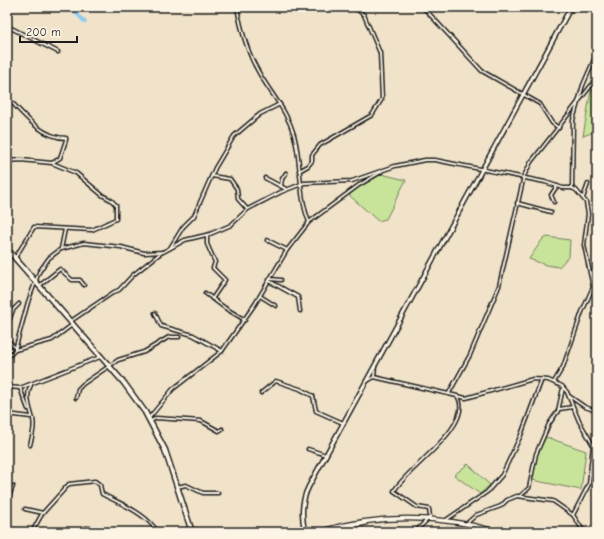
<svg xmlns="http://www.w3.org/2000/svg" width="604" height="539" viewBox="0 0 604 539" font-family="'Comic Neue',sans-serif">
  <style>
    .green { fill: #c8e39a; stroke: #72805b }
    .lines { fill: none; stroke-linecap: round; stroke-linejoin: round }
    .river { stroke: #8ecbef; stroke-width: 3.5 }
    .minor-casing { stroke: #1c1c1c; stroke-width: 5 }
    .secondary-casing { stroke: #1c1c1c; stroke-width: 6 }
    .primary-casing { stroke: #1c1c1c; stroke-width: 6 }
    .trunk-casing { stroke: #1c1c1c; stroke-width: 7 }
    .minor { stroke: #fcf5e5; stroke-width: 2 }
    .secondary { stroke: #fcf5e5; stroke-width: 3 }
    .primary { stroke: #fcf5e5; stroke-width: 3.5 }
    .trunk { stroke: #fcf5e5; stroke-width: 4 }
  </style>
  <rect width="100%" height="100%" fill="#f1e3ca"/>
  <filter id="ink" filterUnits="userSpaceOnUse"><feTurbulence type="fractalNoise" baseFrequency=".025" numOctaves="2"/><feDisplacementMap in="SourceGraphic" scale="8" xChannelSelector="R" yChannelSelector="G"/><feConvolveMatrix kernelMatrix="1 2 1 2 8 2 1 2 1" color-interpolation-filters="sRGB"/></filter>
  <g filter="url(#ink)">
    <g class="green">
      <path d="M591,90l6,2v39l-14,5z"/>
      <path d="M381,174l25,6 -20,39 -8,2 -29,-26 13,-11z"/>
      <path d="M547,237l23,3 -1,16 -10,11 -13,-2 -17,-6 13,-19z"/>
      <path d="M546,437l40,14 -5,39 -49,-10 5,-25z"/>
      <path d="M468,464l22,21 -10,9 -26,-19z"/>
    </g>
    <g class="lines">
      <path class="river" d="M70,7l15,15"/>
      <defs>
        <g id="minor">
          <path d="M237,7c4,22 10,45 21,64 12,22 29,39 36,64 8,29 4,59 15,87"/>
          <path d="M423,7l59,64 58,33 12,19 7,5"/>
          <path d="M7,26l51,26"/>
          <path d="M7,97c15,16 34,41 59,41v2l-6,18 -8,5 -31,-3 -14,1"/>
          <path d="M299,171l9,-5 4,-5v-6l8,-10 52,-30 10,-16 -2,-46 -16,-38 -10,-8"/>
          <path d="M212,176l18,3 7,10 1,10 9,10"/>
          <path d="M265,178l21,11"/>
          <path d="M281,186l1,-7 4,-6"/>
          <path d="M572,188l1,-68 10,-35 14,-32"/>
          <path d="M583,198l5,-14"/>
          <path d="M554,202l-3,-7 6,-9"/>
          <path d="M517,203l34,9"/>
          <path d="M207,235v9l8,18 -2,6 12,12 -13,19"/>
          <path d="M267,240l20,10"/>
          <path d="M170,248l13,-21 11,-11 21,-48 19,-32 26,-22 20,-10"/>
          <path d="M61,249l4,-20"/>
          <path d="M15,258l19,-31 58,3 24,-11v-14l-5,-5 -9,-5 -26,-22 -24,-10"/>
          <path d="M270,279l11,1"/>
          <path d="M269,281l29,16 2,14"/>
          <path d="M39,286l21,-17 12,11h8l4,5"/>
          <path d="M205,293l20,15 20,12"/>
          <path d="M260,296l16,10"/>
          <path d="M155,313l6,13 32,9 29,16"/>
          <path d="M71,321l43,-29 5,-2 14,-15 29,-23"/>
          <path d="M7,327l6,-17 6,-6"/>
          <path d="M7,339l8,9"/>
          <path d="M15,350l13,-48 11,-30 10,-14 12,-9 23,-6 37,4 23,6 19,-1 22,-12 25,-6 21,-9 17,-16 33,-17 23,-9 48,-2 43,-15 30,-6h10l110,22 18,6h9l4,2 10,12 2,12 -4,31 9,42 -11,25 -19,55 -9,15"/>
          <path d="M7,358l8,-8 37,-10 20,-15"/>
          <path d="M374,377l1,-11"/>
          <path d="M366,382l8,-5 92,21 67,-19 15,1 14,6 5,6 12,29 14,24 -4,39 -16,31 11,17"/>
          <path d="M7,385l1,2 12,1 80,-31"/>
          <path d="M20,388l8,21"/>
          <path d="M261,393l15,-12 24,8 13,7 3,15 27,12"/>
          <path d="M449,393l21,-38 29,-69 25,-110 7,-14 66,-84"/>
          <path d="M569,396l16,11 12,4"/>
          <path d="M76,398l2,-9 5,-5 35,-24 26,-8 25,-15h10"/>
          <path d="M559,409l14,-2"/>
          <path d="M7,414l24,3"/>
          <path d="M149,418l24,-29 49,-38 33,-47 32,-54 22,-28 50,-37 22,-13"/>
          <path d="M151,421l5,-3 45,3 18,10 3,-2"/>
          <path d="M30,445c2,-7 5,-19 3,-26 -3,-11 -8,-23 -2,-34"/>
          <path d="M308,449l18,6"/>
          <path d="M177,487l9,-2 17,8h15"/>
          <path d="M520,496l9,-8 7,-34 13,-30 9,-13 5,-23"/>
          <path d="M7,502l6,-16"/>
          <path d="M25,509l18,4"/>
          <path d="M446,520l41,-28 15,-17 19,-40 21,-56"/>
          <path d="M466,524l10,-9 25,-9 6,-6 10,-4 36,5 20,14"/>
          <path d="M86,528l13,1 1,3"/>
          <path d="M32,532l10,-18 27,-30 26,-3 5,4 2,9c17,9 39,17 52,33l1,5"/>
          <path d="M415,532l15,-15 -1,-8 -12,-2 -23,-16c13,-23 80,-65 64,-94"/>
        </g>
        <path id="secondary" d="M305,532c-4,-16 -4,-31 4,-46l262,-479"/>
        <g id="primary">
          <path d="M307,529l4,3"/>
          <path d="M318,532c58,-18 122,-18 180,0"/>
          <path d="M329,532l36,-9"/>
        </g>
        <path id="trunk" d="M7,249l117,134 21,29 20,38 27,82"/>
      </defs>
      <use href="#minor" class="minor-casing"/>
      <use href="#secondary" class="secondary-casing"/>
      <use href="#primary" class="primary-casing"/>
      <use href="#trunk" class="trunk-casing"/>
      <use href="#minor" class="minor"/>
      <use href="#secondary" class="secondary"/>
      <use href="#primary" class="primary"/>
      <use href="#trunk" class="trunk"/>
    </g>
  </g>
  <rect width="604" height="539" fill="none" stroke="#fcf5e5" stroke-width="24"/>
  <rect x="12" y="12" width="580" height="515" fill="none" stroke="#1c1c1c" stroke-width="1.5" filter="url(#ink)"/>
  <path d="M20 36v6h57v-6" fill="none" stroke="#1c1c1c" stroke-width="2"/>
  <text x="26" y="36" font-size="12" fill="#1c1c1c" stroke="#fcf5e5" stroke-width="3" paint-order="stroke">200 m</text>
</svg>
